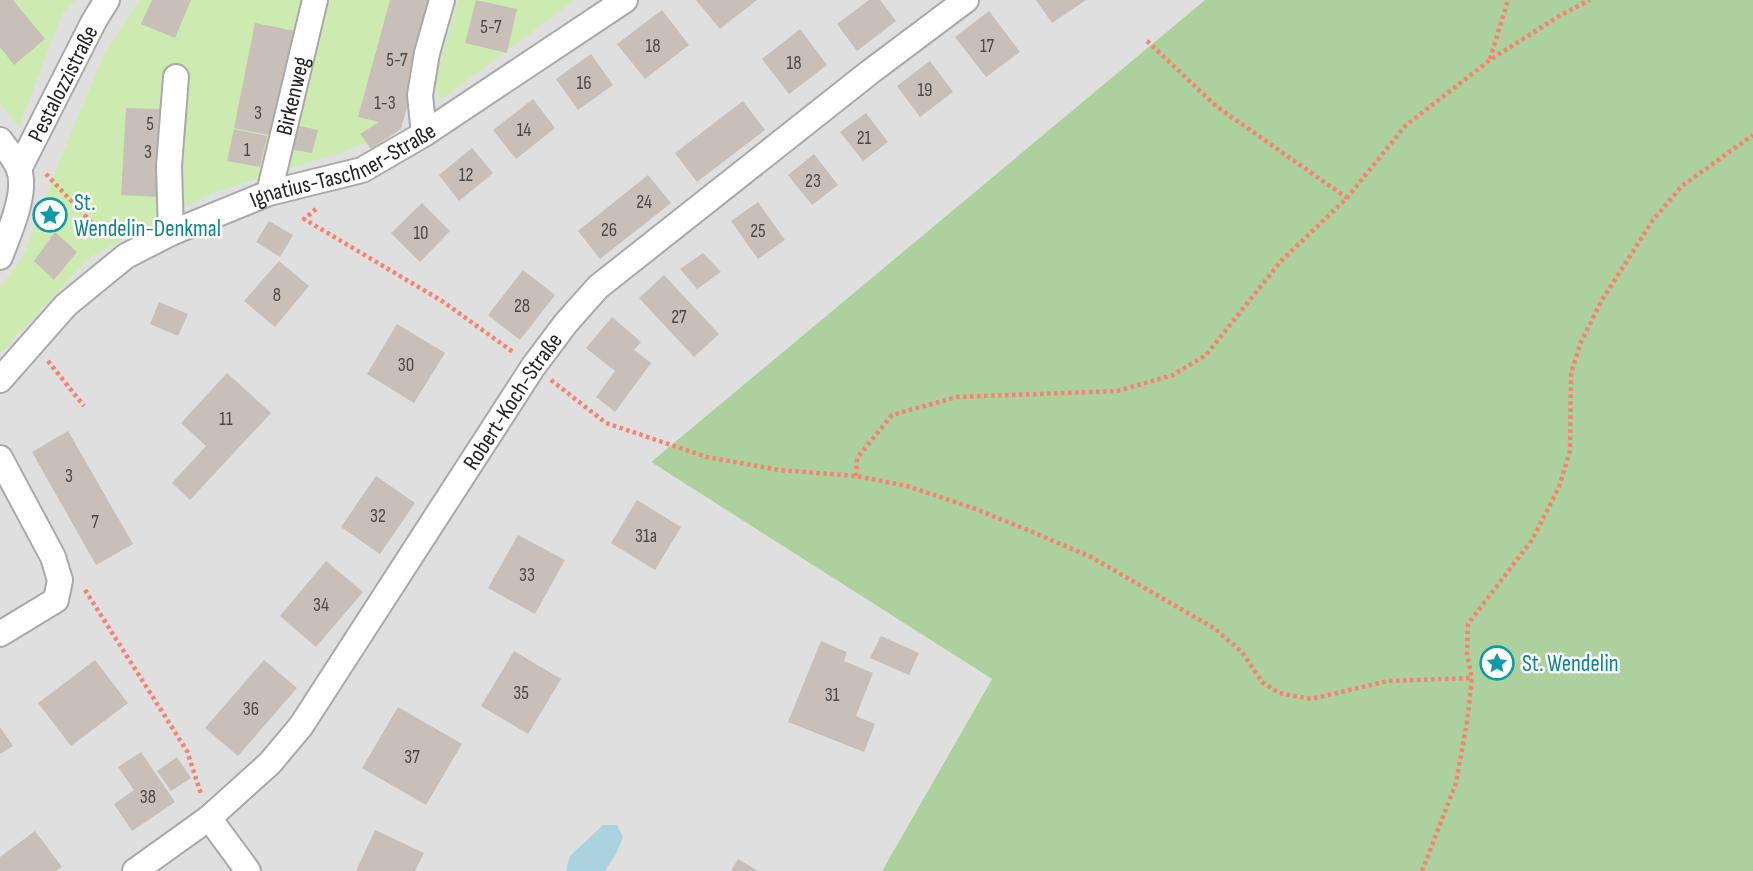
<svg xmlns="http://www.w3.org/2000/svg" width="1753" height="871" viewBox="0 0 1753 871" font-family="'Sofia Sans Condensed',sans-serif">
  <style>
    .residential { fill: #e0dfdf }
    .grass { fill: #cdebb0 }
    .forest { fill: #add19e }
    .water { fill: #aad3df }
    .building { fill: #c7bfb8 }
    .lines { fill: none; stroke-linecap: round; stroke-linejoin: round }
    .street-casing { stroke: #a9a9a9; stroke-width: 28 }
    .path { stroke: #fa8072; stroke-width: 4.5; stroke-dasharray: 3.5 3.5; stroke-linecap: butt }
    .street { stroke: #fff; stroke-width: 24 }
    .labels { text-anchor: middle; stroke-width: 5; stroke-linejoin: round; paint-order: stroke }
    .number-label { font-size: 19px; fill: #4b4948 }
    .street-label { font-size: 23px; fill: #222; stroke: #fff }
    .culture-label { font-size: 23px; fill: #0d838f; stroke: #fff; text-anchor: start }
  </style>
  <rect width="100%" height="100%" fill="#f2efe9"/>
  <path class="residential" d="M0,0h1205l-554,462 341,217 -110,192h-882z"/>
  <g class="grass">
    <path d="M0,0h75l-13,14 -43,113 -19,-23z"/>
    <path d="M140,0h290l-29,129 -55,22 -134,42 -122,64 -90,97v-67l23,-30 39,-102 42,-101z"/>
    <path d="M458,0h117l-135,100 -5,-16z"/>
  </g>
  <path class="forest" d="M1205,0h548v871h-871l110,-192 -341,-217z"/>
  <path class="water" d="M603,825h14l6,12 -7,17 -11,17h-39l4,-15z"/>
  <g class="building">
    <path d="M0,0h13l32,39 -31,26 -14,-18z"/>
    <path d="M152,0h39l-16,38 -34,-14z"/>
    <path d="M390,0h46l-35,129 -30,20 -11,-15 19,-12 -21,-5z"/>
    <path d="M476,0l41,9 -10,44 -42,-10z"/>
    <path d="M696,0h61l-37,29z"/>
    <path d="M869,0h11l16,21 -39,30 -20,-27z"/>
    <path d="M1036,0h50l-34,23z"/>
    <path d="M662,10l27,35 -44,34 -28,-35z"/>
    <path d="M989,11l31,41 -34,25 -31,-40z"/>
    <path d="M255,23l40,8 -21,105 -40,-8z"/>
    <path d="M800,29l27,36 -38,29 -27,-35z"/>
    <path d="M591,54l22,31 -35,25 -22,-31z"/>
    <path d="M930,61l23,31 -33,25 -23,-31z"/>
    <path d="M533,99l22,29 -39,31 -23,-29z"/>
    <path d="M743,101l22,29 -68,52 -22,-29z"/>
    <path d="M126,108l37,1 -4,88 -38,-2z"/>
    <path d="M866,113l22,29 -25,19 -23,-29z"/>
    <path d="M296,125l22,5 -6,23 -22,-4z"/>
    <path d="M234,129l33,7 -7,31 -33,-6z"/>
    <path d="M472,148l21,25 -34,28 -20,-26z"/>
    <path d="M814,154l24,31 -26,20 -24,-30z"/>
    <path d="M648,175l23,28 -71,56 -22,-28z"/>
    <path d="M758,202l27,38 -27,19 -27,-38z"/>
    <path d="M422,203l28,28 -30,31 -29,-29z"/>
    <path d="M269,221l24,14 -13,22 -24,-15z"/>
    <path d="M55,232l22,20 -23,28 -20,-19z"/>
    <path d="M703,253l18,19 -24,17 -17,-20z"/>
    <path d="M279,261l30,25 -34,41 -31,-26z"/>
    <path d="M523,270l32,25 -35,45 -32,-25z"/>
    <path d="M664,275l55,59 -25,23 -55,-59z"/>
    <path d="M159,302l29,12 -10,22 -28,-12z"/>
    <path d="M612,317l29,25 -7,8 17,13 -36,49 -19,-15 19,-26 -29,-23z"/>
    <path d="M397,324l48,29 -31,50 -47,-29z"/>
    <path d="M227,373l44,40 -81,87 -18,-17 34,-37 -25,-23z"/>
    <path d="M68,431l65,113 -37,21 -64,-113z"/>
    <path d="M376,476l39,27 -35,51 -39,-27z"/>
    <path d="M637,500l44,27 -26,43 -44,-27z"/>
    <path d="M518,535l47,25 -30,54 -47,-26z"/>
    <path d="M326,561l37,31 -47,55 -36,-31z"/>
    <path d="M881,636l38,17 -10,22 -39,-17z"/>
    <path d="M821,641l26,11 -3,9 29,12 -17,43 19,8 -11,28 -76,-30z"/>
    <path d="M514,651l47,28 -33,55 -47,-28z"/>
    <path d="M95,660l33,43 -57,43 -33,-43z"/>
    <path d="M264,660l33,28 -59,68 -33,-28z"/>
    <path d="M398,707l64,37 -36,61 -64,-37z"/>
    <path d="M0,727l13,19 -13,8z"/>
    <path d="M141,752l34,50 -43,29 -18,-27 20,-14 -16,-23z"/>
    <path d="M177,757l14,21 -20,13 -14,-20z"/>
    <path d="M375,830l49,23 -9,18h-59z"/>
    <path d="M35,831l27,36 -6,4h-56v-14z"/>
    <path d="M738,859l20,12h-27z"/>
  </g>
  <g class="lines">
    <defs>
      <g id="street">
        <path d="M424,134l-4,-39 7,-42 15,-53"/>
        <path d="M0,140c6,8 14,18 18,27 11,24 -10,68 -18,90"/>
        <path id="s1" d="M19,169l75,-148 13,-21"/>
        <path id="s2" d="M269,193l46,-193"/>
        <path d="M171,233l-2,-67 7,-89"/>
        <path id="s3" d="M0,380l66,-75 60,-49 45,-23 98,-40 93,-23 62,-36 201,-134"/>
        <path d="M0,458l53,99 7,23 -4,20 -56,34"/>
        <path d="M209,818l39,53"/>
        <path id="s4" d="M135,871l74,-53 61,-55 31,-37 232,-359 33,-44 32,-36 272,-215 96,-72"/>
      </g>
    </defs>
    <use href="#street" class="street-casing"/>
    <g class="path">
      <path d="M1147,41l69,65 131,92"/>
      <path d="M1490,59l18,-59"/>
      <path d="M46,174l61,65"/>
      <path d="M316,209l-12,10 138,82 71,51"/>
      <path d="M48,361l36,45"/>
      <path d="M551,380l55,43 101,34 72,13 77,6 51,10 66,22 57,23 61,26 123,71 28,24 20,30 17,11 32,6 77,-18 84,-3"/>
      <path d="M856,476l1,-18 35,-43 65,-18 160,-6 56,-16 33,-20 75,-94 66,-63 58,-72 85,-66 69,-44 31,-16"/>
      <path d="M85,590l102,161 14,43"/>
      <path d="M1422,871l34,-88 11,-61 5,-44 -5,-23 1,-31 64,-84 27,-53 11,-36 1,-77 9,-30 22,-44 51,-80 29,-34 71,-51"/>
    </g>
    <use href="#street" class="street"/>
  </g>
  <defs>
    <symbol id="sight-ring" viewBox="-11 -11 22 22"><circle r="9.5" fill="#fff" stroke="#0f9aa8" stroke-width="1.5"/><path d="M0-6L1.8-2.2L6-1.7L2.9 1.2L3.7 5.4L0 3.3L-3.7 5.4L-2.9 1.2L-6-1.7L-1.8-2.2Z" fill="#0f9aa8"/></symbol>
  </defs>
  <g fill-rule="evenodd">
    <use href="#sight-ring" x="31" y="196" width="38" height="38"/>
    <use href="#sight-ring" x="1478" y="644" width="38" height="38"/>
  </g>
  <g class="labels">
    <g class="number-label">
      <text x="491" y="33">5-7</text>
      <text x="653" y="52">18</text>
      <text x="987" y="52">17</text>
      <text x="397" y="66">5-7</text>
      <text x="794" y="69">18</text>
      <text x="584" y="89">16</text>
      <text x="925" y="96">19</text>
      <text x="385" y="109">1-3</text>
      <text x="258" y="119">3</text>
      <text x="150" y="130">5</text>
      <text x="524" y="136">14</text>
      <text x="864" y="144">21</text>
      <text x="247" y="156">1</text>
      <text x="148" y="158">3</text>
      <text x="466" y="181">12</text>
      <text x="813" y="187">23</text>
      <text x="644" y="208">24</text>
      <text x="609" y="236">26</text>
      <text x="758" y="237">25</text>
      <text x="421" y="239">10</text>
      <text x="277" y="301">8</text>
      <text x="522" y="312">28</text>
      <text x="679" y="323">27</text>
      <text x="406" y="371">30</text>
      <text x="226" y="425">11</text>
      <text x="69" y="482">3</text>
      <text x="378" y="522">32</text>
      <text x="95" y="528">7</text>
      <text x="646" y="542">31a</text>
      <text x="527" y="581">33</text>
      <text x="321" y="611">34</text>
      <text x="521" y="699">35</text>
      <text x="832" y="701">31</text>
      <text x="251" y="715">36</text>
      <text x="412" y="763">37</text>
      <text x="148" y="803">38</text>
    </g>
    <g class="street-label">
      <text dy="8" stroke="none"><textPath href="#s1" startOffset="96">Pestalozzistraße</textPath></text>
      <text dy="8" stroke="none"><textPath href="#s2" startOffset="100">Birkenweg</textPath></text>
      <text dy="8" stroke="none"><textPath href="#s3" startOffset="413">Ignatius-Taschner-Straße</textPath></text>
      <text dy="8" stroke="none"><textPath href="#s4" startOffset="609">Robert-Koch-Straße</textPath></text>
    </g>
    <g class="culture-label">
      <text x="74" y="210">St.<tspan x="74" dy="26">Wendelin-Denkmal</tspan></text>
      <text x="1522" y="671">St. Wendelin</text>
    </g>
  </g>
</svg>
